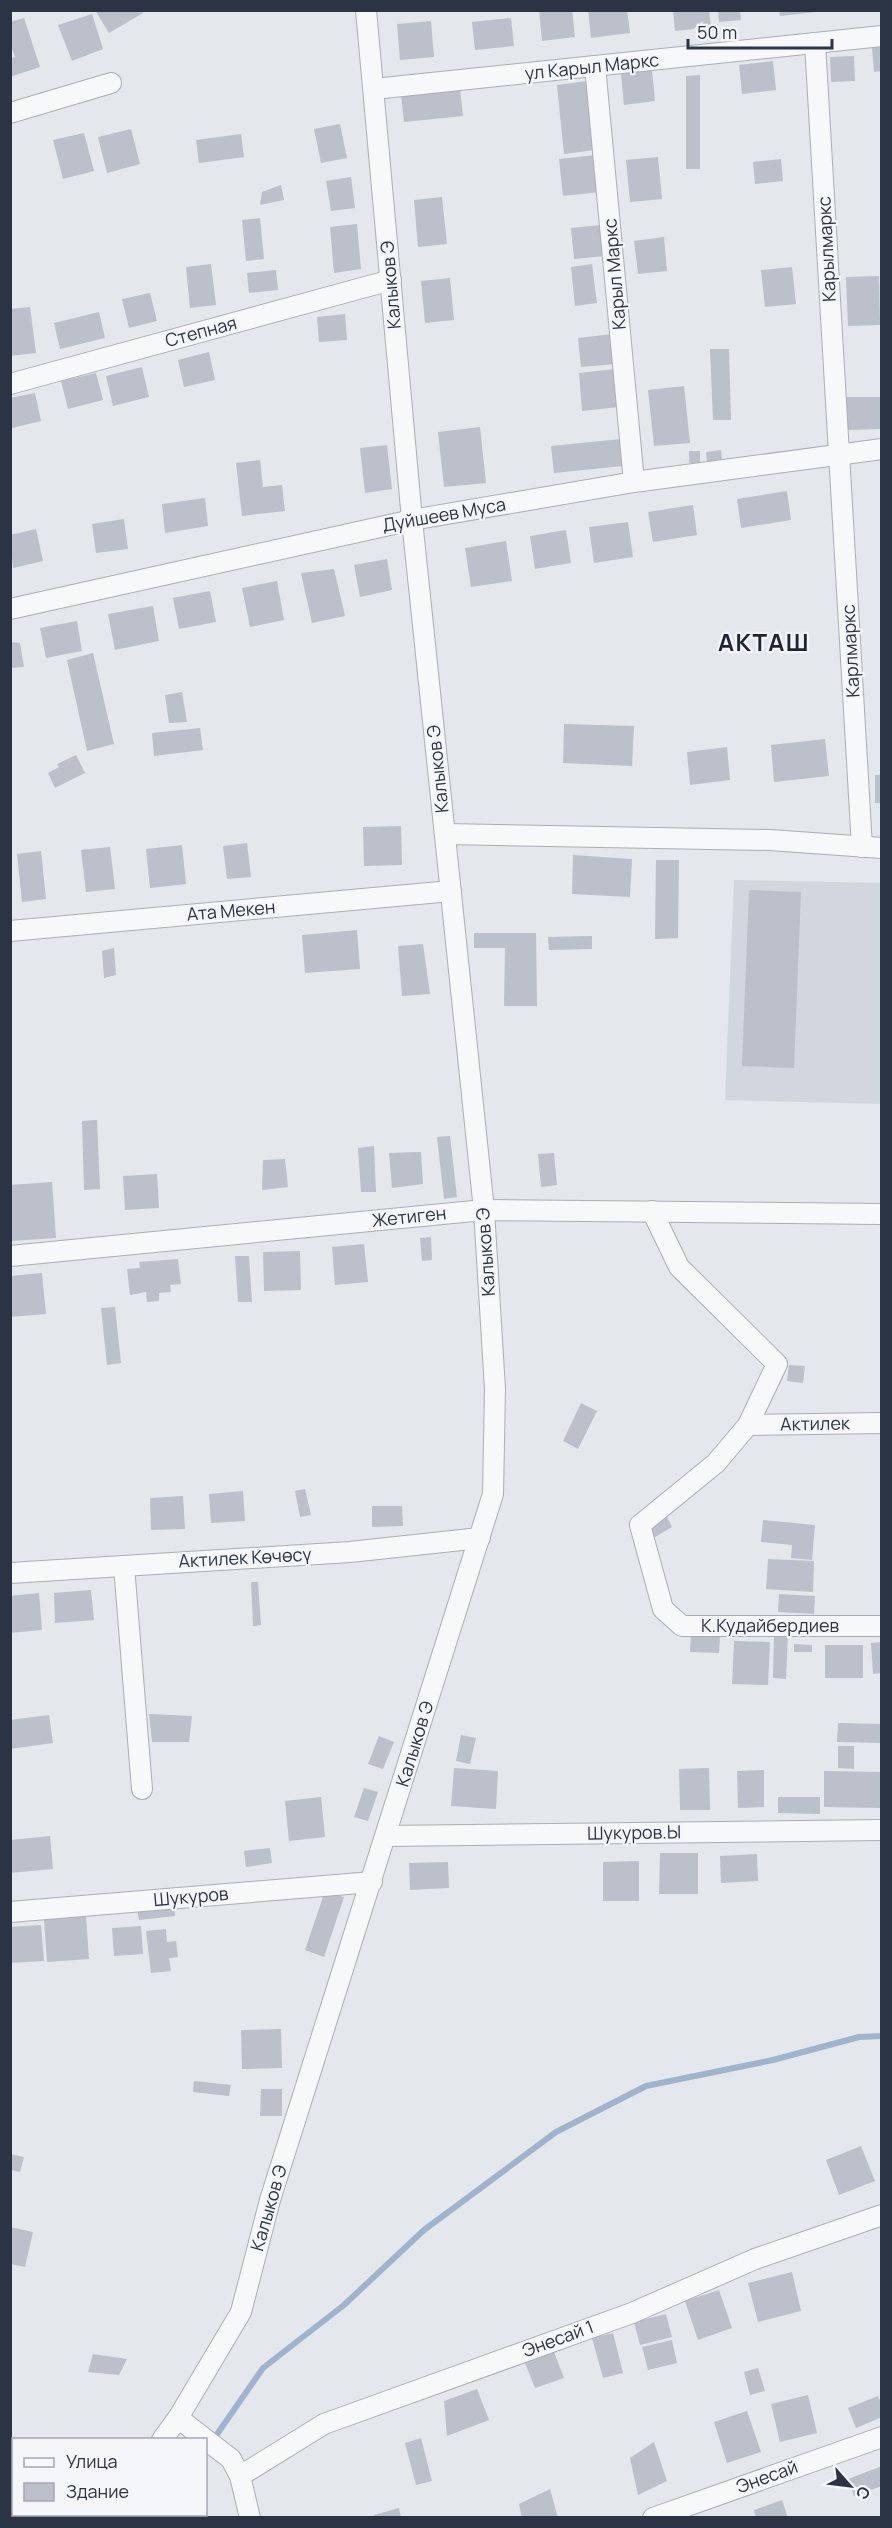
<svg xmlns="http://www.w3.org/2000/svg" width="892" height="2528" viewBox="0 0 892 2528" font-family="Manrope,sans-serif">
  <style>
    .built { fill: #d2d6de }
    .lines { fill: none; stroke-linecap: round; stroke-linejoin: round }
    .stream { stroke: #9fb4cc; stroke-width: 6 }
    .building { fill: #bbc0ca }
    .minor-casing { stroke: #a9aeb7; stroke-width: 22 }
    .minor { stroke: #f7f8fa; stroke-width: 20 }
    .labels { text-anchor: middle; stroke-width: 4.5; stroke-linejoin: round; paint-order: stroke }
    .street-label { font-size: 18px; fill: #2b3445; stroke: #f4f6f9 }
    .district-label { font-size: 24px; font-weight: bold; letter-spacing: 1.5px; fill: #1d2536; stroke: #f4f6f9 }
  </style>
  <rect width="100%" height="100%" fill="#e4e7ec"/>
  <path class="built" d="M734,880l147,3v221l-156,-4z"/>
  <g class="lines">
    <g class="stream">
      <path d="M213,2440l50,-72 81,-63 80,-75 132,-98 90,-46 127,-26 86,-23 23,-1"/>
      <path d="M147,2518l3,-4"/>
    </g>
  </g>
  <g class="building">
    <path d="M95,10h46l2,3 -34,20z"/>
    <path d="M539,10h33l3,27 -33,4z"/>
    <path d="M588,10h39l3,23 -39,5z"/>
    <path d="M673,10h36l2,17 -36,4z"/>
    <path d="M718,10h22l1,10 -22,2z"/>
    <path d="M779,10h37v2l-36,4z"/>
    <path d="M92,14l11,35 -31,12 -14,-36z"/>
    <path d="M24,18l16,49 -30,10v-18l5,-2 -5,-14v-21z"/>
    <path d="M511,18l3,28 -39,4 -3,-28z"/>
    <path d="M431,21l3,36 -34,3 -3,-36z"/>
    <path d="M882,46v25l-8,1 -2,-25z"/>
    <path d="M854,56l1,25 -24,1 -1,-25z"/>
    <path d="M773,61l3,29 -34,4 -3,-29z"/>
    <path d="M652,70l3,31 -31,4 -3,-31z"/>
    <path d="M700,75v94h-14v-93z"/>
    <path d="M588,81l7,69 -31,4 -7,-69z"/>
    <path d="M460,89l3,27 -59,6 -3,-27z"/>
    <path d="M340,124l7,34 -26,5 -7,-34z"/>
    <path d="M131,129l9,35 -33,9 -9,-36z"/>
    <path d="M84,133l10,38 -31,8 -10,-39z"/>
    <path d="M241,134l3,23 -45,6 -3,-23z"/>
    <path d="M596,155l4,37 -37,4 -4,-37z"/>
    <path d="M658,157l4,42 -32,3 -4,-42z"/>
    <path d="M781,159l2,22 -28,3 -2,-22z"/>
    <path d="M351,177l4,31 -24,3 -5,-30z"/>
    <path d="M281,185l3,15 -24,5 2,-13z"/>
    <path d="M442,197l5,47 -29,3 -4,-47z"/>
    <path d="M260,218l4,41 -18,2 -4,-41z"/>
    <path d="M357,224l4,45 -27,4 -4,-46z"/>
    <path d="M601,225l3,31 -30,3 -3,-31z"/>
    <path d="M664,237l3,34 -29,3 -4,-33z"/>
    <path d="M211,264l5,41 -26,3 -4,-41z"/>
    <path d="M592,264l5,39 -22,3 -4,-39z"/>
    <path d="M792,267l4,37 -31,3 -4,-37z"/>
    <path d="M276,270l2,20 -29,3 -2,-20z"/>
    <path d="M879,276l1,49 -32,1 -2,-49z"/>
    <path d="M450,278l4,42 -29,3 -4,-42z"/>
    <path d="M150,293l7,28 -28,7 -7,-29z"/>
    <path d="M30,307l6,46 -26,3v-47z"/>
    <path d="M99,312l6,26 -45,11 -6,-26z"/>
    <path d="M345,314l2,26 -28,2 -2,-25z"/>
    <path d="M612,334l3,30 -34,3 -3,-29z"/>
    <path d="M710,349h19l2,71h-18z"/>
    <path d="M209,352l6,28 -31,7 -6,-27z"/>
    <path d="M142,367l7,30 -36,9 -7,-30z"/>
    <path d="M615,369l4,38 -37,4 -3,-38z"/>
    <path d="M96,373l7,27 -35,9 -7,-28z"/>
    <path d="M684,386l6,57 -36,3 -6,-56z"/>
    <path d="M35,393l6,28 -29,7 -2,-30z"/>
    <path d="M846,397h36v32l-36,1z"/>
    <path d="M480,427l6,56 -42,4 -6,-55z"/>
    <path d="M621,439l2,27 -69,7 -3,-27z"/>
    <path d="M387,445l5,44 -27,4 -5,-45z"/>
    <path d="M721,450l1,10 -15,2 -1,-10z"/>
    <rect x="689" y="451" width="11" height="12"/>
    <path d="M260,460l3,27 19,-2 3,26 -43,5 -6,-53z"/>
    <path d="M787,491l4,29 -50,8 -4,-29z"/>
    <path d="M205,498l3,28 -43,7 -3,-29z"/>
    <path d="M693,505l4,30 -44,7 -5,-30z"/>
    <path d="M124,519l4,30 -32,4 -4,-29z"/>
    <path d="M628,522l5,35 -39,6 -5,-36z"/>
    <path d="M36,529l7,32 -30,7 -3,-33z"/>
    <path d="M566,530l5,33 -36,6 -5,-33z"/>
    <path d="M506,541l6,40 -41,6 -6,-39z"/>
    <path d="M387,559l5,31 -32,7 -6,-32z"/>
    <path d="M334,569l11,47 -33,7 -11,-50z"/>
    <path d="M277,581l7,39 -34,7 -8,-39z"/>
    <path d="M210,591l6,31 -37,7 -6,-31z"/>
    <path d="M153,606l6,35 -44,9 -7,-36z"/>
    <path d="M77,621l5,30 -36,7 -6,-30z"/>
    <path d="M10,642l10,1 4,24 -14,1z"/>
    <path d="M93,653l21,91 -27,7 -20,-91z"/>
    <path d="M182,692l5,30 -18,1 -4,-28z"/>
    <path d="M564,724l70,2 -2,40 -69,-3z"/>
    <path d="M200,728l3,22 -49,6 -2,-23z"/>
    <path d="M825,739l4,37 -55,6 -3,-37z"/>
    <path d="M727,747l3,33 -40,5 -3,-33z"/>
    <path d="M76,755l9,18 -30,15 -7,-15 11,-6 -2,-3z"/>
    <rect x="875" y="775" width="7" height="28"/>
    <path d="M401,826l1,39 -38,1 -1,-39z"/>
    <path d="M247,843l4,34 -24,2 -4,-33z"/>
    <path d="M182,845l4,39 -36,4 -4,-39z"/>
    <path d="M110,847l5,42 -29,3 -5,-42z"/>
    <path d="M41,851l5,48 -24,3 -5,-48z"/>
    <path d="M573,855l59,4 -2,38 -58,-3z"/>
    <path d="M656,860h23l-1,78 -23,1z"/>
    <path d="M749,890l52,2 -7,176 -52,-2z"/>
    <path d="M357,930l3,39 -55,4 -3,-38z"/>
    <path d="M474,933h62l1,73h-33l1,-58h-31z"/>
    <path d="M592,936v13l-43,1 -1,-13z"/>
    <path d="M423,944l7,50 -28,2 -4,-50z"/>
    <path d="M114,948l2,27 -12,3 -2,-27z"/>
    <path d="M97,1120l3,69 -16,1 -2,-69z"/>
    <path d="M450,1136l7,61 -13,2 -7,-62z"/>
    <path d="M374,1146l2,46h-15l-3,-44z"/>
    <path d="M421,1152l2,32 -31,4 -3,-35z"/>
    <path d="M554,1153l3,32 -16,2 -3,-33z"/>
    <path d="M285,1159l3,28 -26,3 1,-30z"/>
    <path d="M157,1174l2,34 -34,2 -2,-34z"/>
    <path d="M52,1182l4,56 -46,3v-56z"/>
    <path d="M431,1237l1,23 -10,1 -2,-23z"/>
    <path d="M364,1244l4,38 -33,3 -3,-38z"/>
    <path d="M300,1251l1,39 -37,1 -1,-39z"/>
    <path d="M235,1256h14l3,46h-14z"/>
    <path d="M178,1259l3,25 -11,1 1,7 -12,1v8l-12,1 -1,-10 -16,3 -3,-26 13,-1 -1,-6z"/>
    <path d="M42,1273l4,41 -36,3v-41z"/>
    <path d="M115,1307l6,56 -14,2 -6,-57z"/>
    <path d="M789,1365l16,1 -2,17 -16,-2z"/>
    <path d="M581,1403l16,8 -19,38 -15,-8z"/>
    <path d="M305,1489l6,26 -11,2 -5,-26z"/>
    <path d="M243,1491l2,30 -34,2 -2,-29z"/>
    <path d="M183,1496l2,33 -34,1 -1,-32z"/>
    <path d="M372,1506h30l1,20 -31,1z"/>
    <path d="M666,1515l6,12 -22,13 -7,-12z"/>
    <path d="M763,1520l52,5 -3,35 -21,-2 1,-13 -31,-3z"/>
    <path d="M768,1559l46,2 -1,31 -47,-3z"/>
    <path d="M251,1582h7l3,43 -8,1z"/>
    <path d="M91,1590l3,30 -39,3 -1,-30z"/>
    <path d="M39,1593l3,37 -32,3v-37z"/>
    <path d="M779,1594l36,2 -1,18 -36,-2z"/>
    <path d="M691,1634l29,2 -1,17 -29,-1z"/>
    <path d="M774,1635l14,1 -2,43 -13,-1z"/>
    <path d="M734,1641l36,1 -2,43 -36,-1z"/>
    <path d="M882,1642v31l-9,1 -2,-31z"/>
    <path d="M794,1644l18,1v7h-18z"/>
    <rect x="825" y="1645" width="38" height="33"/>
    <path d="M149,1714l43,2 -3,26h-37z"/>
    <path d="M49,1715l4,28 -43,6v-29z"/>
    <path d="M838,1723l44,1v19l-45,-1z"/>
    <path d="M461,1735l15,3 -6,26 -14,-3z"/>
    <path d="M379,1736l15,6 -11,27 -15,-5z"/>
    <path d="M838,1746h16v23l-16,-1z"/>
    <path d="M454,1768l44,3 -2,38 -45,-3z"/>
    <path d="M709,1768l1,42h-30l-1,-41z"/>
    <path d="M764,1770v37l-26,1 -1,-37z"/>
    <path d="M824,1771l58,1v36l-58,-1z"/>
    <path d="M364,1788l14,4 -10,29 -14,-4z"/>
    <path d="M321,1797l4,40 -36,4 -4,-40z"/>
    <path d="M778,1797h42v17l-42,-1z"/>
    <path d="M50,1836l3,33 -43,4v-33z"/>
    <path d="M270,1848l2,15 -26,4 -2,-16z"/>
    <path d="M660,1853h38v41h-39z"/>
    <path d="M757,1854l1,27 -37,2 -1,-27z"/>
    <path d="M639,1861v40h-36v-39z"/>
    <path d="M448,1862l1,26 -39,2 -1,-27z"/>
    <path d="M325,1891l19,6 -20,60 -19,-7z"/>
    <path d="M174,1904l1,12 -36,4 -2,-12z"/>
    <path d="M86,1916l3,43 -42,3 -3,-42z"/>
    <path d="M41,1925l3,36 -34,2v-36z"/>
    <path d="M141,1926l2,28 -29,2 -2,-28z"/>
    <path d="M166,1929l1,13 9,-1 2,16 -9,1 2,13 -20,2 -5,-42z"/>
    <path d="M281,2029l1,39 -40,1 -1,-39z"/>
    <path d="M194,2081l37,4 -2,11 -36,-4z"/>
    <path d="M261,2089h21v27h-22z"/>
    <path d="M861,2146l14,35 -36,14 -13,-35z"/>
    <path d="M10,2154l14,3 -4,15 -10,-2z"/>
    <path d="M10,2227l23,5 -8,35 -15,-3z"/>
    <path d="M792,2272l9,39 -43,11 -10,-39z"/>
    <path d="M719,2290l13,38 -34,12 -13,-39z"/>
    <path d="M666,2314l6,23 -32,8 -6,-23z"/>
    <path d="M613,2333l10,40 -20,5 -11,-40z"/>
    <path d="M672,2340l5,23 -29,7 -6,-23z"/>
    <path d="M554,2352l10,26 -29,10 -10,-25z"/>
    <path d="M93,2354l34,5 -8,16 -31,-3z"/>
    <path d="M758,2368l7,23 -15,4 -6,-23z"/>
    <path d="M477,2389l12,31 -42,16 -3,-35z"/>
    <path d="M808,2395l9,38 -37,9 -9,-38z"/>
    <path d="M878,2396l4,9v12l-26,11 -8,-20z"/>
    <path d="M747,2411l14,41 -34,11 -13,-41z"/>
    <path d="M421,2438l11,43 -16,4 -11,-42z"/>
    <path d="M654,2442l13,39 -29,14 -8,-37z"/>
    <path d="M882,2466v20l-28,10 -6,-17z"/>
    <path d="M550,2489l8,29h-36l-3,-14z"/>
    <path d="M782,2500l6,18h-32l-2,-8z"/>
    <path d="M399,2508l2,10h-27v-3z"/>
  </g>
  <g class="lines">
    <defs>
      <g id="minor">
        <path d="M815,43l47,804"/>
        <path d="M595,66l39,416"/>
        <path d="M374,89l508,-53"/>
        <path d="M10,113l101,-30"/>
        <path d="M10,384l381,-104"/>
        <path d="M10,609l402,-89 222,-38 248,-33"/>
        <path d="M445,834l325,6 112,8"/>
        <path d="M10,931l441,-40"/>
        <path d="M652,1211l27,56 98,97 -29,61 -32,38 -76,62 23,84 19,17h200"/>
        <path d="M10,1256l474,-46 398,4"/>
        <path d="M748,1425l134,-2"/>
        <path d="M124,1566l18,223"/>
        <path d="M10,1573l340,-21 130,-14"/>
        <path d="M387,1836l495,-6"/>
        <path d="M10,1912l362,-30"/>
        <path d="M178,2418l53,41 9,17 10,42"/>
        <path d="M162,2440l16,-22 63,-106 29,-112 223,-706 2,-105 -11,-179 -72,-690 -46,-510"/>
        <path d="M240,2476l84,-52 308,-111 123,-54 127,-44"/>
        <path d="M92,2518l3,-4"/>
        <path d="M653,2518l229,-81"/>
      </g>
    </defs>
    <use href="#minor" class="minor-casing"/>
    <use href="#minor" class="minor"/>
  </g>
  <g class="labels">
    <g class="street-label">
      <text transform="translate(592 67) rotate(-6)" y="6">ул Карыл Маркс</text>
      <text transform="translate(827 249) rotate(-93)" y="6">Карылмаркс</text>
      <text transform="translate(615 274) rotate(-95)" y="6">Карыл Маркс</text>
      <text transform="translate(391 285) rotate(-95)" y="6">Калыков Э</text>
      <text transform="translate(201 332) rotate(-15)" y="6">Степная</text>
      <text transform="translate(444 515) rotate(-10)" y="6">Дуйшеев Муса</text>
      <text transform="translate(851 651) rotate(-93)" y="6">Карлмаркс</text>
      <text transform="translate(438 769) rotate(-96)" y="6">Калыков Э</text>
      <text transform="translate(231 911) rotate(-5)" y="6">Ата Мекен</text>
      <text transform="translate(409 1217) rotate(-6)" y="6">Жетиген</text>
      <text transform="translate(486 1252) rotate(-94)" y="6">Калыков Э</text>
      <text transform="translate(815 1424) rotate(-1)" y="6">Актилек</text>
      <text transform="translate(245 1558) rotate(-3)" y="6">Актилек Көчөсү</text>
      <text x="770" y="1632">К.Кудайбердиев</text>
      <text transform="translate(415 1744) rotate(-73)" y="6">Калыков Э</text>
      <text transform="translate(634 1833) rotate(-1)" y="6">Шукуров.Ы</text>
      <text transform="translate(191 1897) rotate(-5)" y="6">Шукуров</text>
      <text transform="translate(269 2208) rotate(-74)" y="6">Калыков Э</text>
      <text transform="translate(558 2339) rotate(-20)" y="6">Энесай 1</text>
      <text transform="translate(767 2477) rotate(-20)" y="6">Энесай</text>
    </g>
    <g class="district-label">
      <text x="764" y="651">АКТАШ</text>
    </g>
  </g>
  <rect width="892" height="2528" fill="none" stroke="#2b3445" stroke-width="24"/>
  <rect x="12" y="2438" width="195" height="78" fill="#f4f6f9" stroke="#a4a8b1" stroke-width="1.5"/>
  <rect x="24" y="2458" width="30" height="9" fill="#f7f8fa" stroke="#a4a8b1" stroke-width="1.5"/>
  <text x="66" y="2468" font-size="18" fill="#2b3445">Улица</text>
  <rect x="24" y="2483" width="30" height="18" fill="#bbc0ca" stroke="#a4a8b1" stroke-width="1.5"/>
  <text x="66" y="2498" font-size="18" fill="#2b3445">Здание</text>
  <g transform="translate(850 2486) rotate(118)" stroke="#f4f6f9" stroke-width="4.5" paint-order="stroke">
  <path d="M0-4.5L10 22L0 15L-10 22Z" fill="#2b3445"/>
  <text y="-9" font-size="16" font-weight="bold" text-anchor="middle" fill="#2b3445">С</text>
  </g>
  <path d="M688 39v9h144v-9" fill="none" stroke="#2b3445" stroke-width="3"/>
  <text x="697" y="39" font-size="18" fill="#2b3445" stroke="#f4f6f9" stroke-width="4.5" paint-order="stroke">50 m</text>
</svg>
